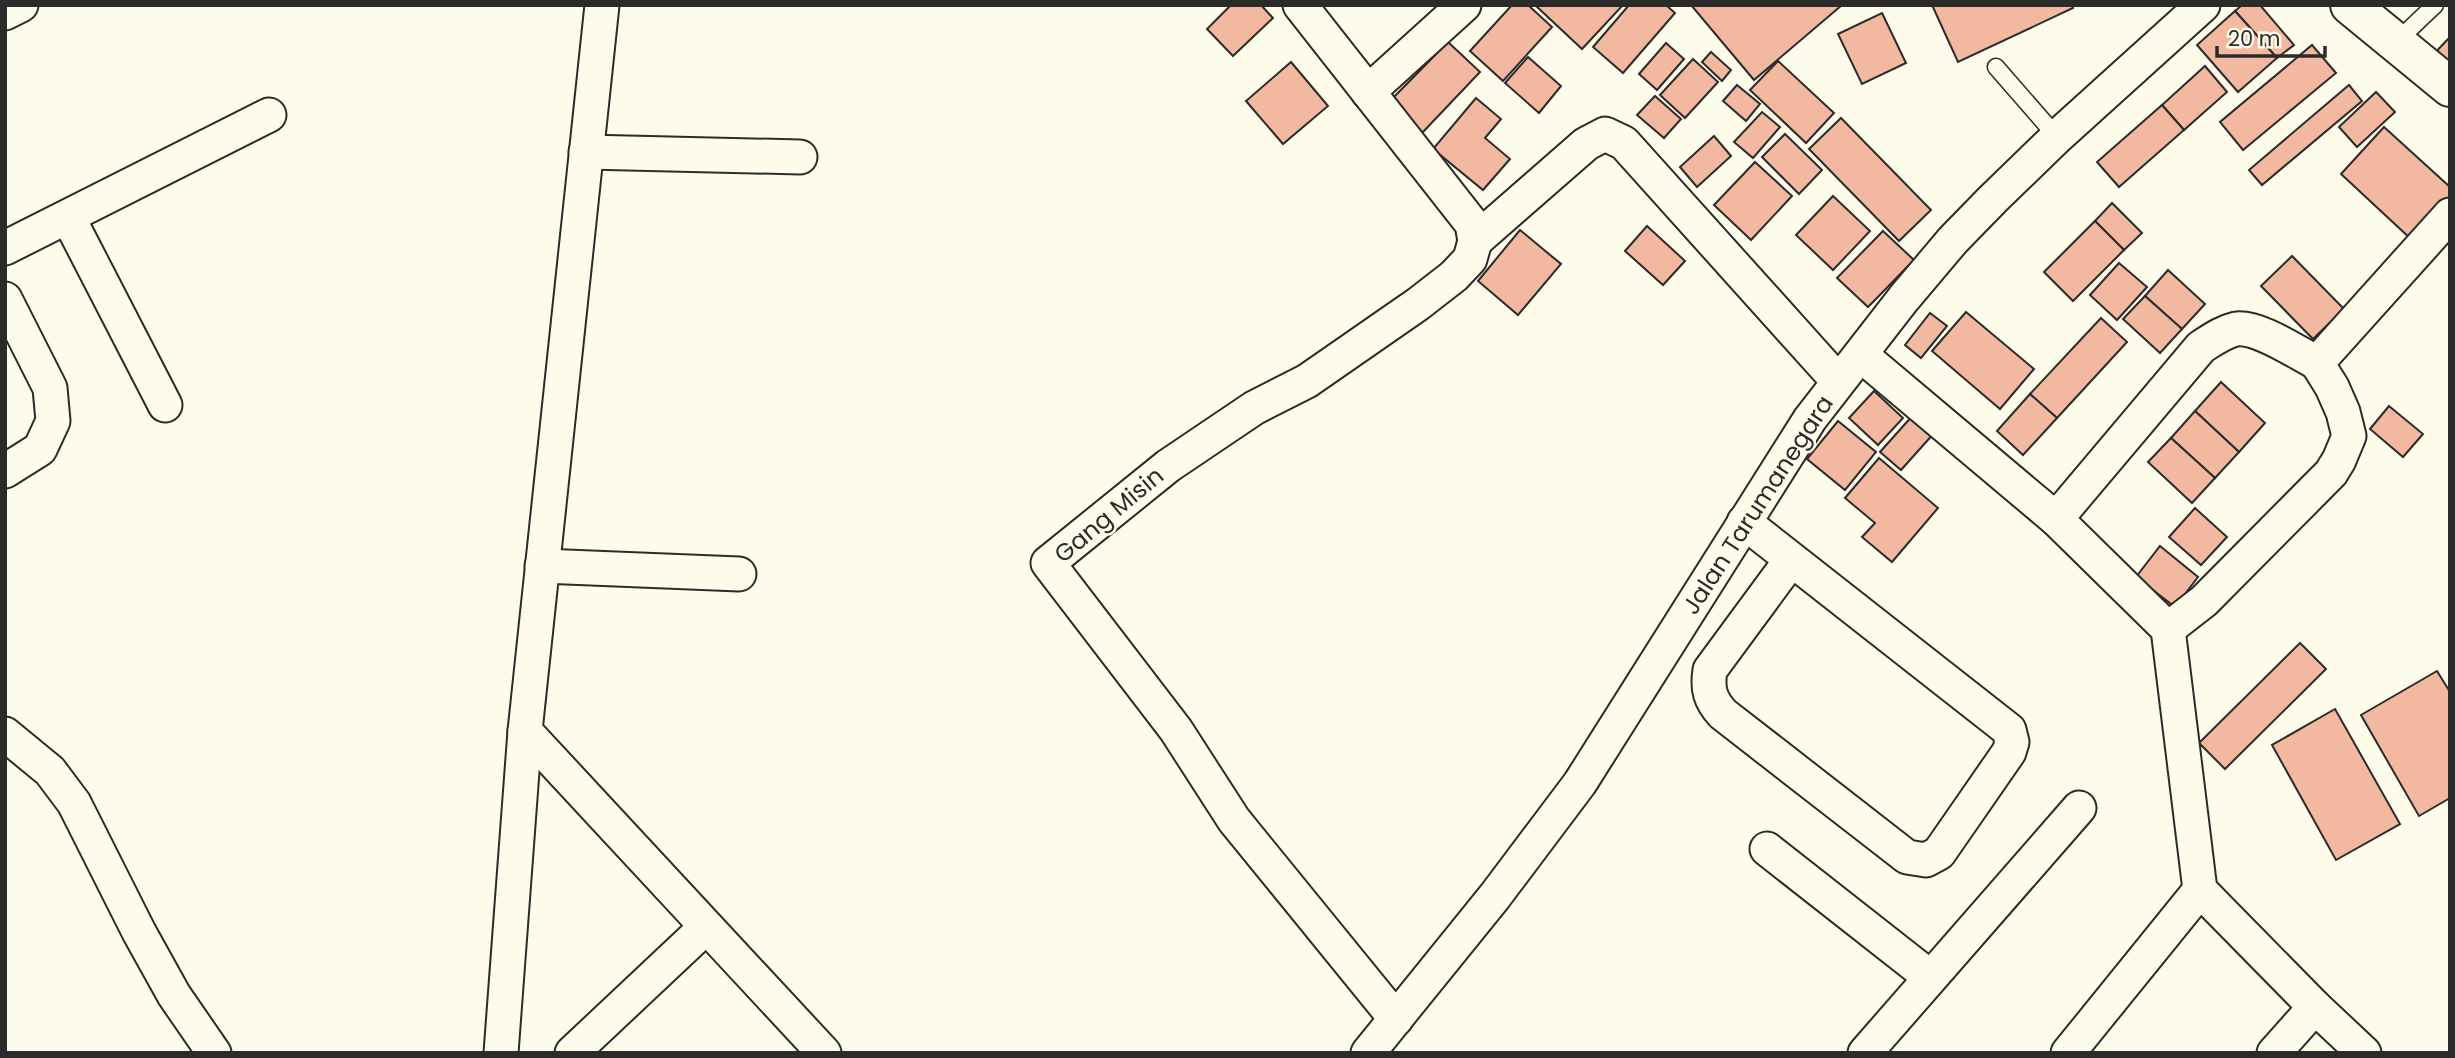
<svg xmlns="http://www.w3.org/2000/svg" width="2455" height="1058" viewBox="0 0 2455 1058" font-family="Poppins,sans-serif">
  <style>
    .building { fill: #f2b8a0; stroke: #2b2b2b; stroke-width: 2 }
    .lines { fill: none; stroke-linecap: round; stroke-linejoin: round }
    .lane-casing { stroke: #2b2b2b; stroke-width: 19 }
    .street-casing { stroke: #2b2b2b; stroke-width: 37 }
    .secondary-casing { stroke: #2b2b2b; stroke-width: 42 }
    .lane { stroke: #fdfbea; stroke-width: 16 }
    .street { stroke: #fdfbea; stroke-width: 33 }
    .secondary { stroke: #fdfbea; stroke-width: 38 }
    .labels { text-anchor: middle; stroke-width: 5; stroke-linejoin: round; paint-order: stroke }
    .street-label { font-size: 24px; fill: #2b2b2b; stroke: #fdfbea }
  </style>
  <rect width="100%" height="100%" fill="#fdfbea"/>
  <g class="building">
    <path d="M1231,5h30l12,13 -40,38 -26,-27z"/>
    <path d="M1512,5h16l24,22 -49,54 -33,-30z"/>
    <path d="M1535,5h88l-41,44z"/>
    <path d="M1629,5h37l9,8 -52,60 -30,-26z"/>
    <path d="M1691,5h151l-88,75z"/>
    <path d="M1932,5h140l1,3 -115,54z"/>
    <path d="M2242,5h18l34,40 -17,13 -42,-47z"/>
    <path d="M2235,11l42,47 -39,34 -41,-47z"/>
    <path d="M1882,13l24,50 -44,21 -24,-50z"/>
    <path d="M2450,37v41l-21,-19z"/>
    <path d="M1448,42l32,30 -58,61 -33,-31z"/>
    <path d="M1666,43l18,16 -27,31 -18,-16z"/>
    <path d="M2312,45l24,28 -93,77 -23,-28z"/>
    <path d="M1711,52l20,18 -9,11 -20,-19z"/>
    <path d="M1528,57l33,29 -22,27 -34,-30z"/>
    <path d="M1693,59l25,23 -33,36 -25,-23z"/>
    <path d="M1778,61l56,52 -28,30 -56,-53z"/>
    <path d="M1291,62l37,44 -45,38 -37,-43z"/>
    <path d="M2205,66l22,26 -43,38 -22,-25z"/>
    <path d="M1737,85l23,19 -14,17 -23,-20z"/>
    <path d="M2349,85l13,16 -100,84 -13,-15z"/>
    <path d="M2376,92l19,20 -38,35 -18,-20z"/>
    <path d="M1655,96l26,23 -17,19 -27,-23z"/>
    <path d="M1476,98l25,21 -16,19 25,21 -27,31 -50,-41z"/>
    <path d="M2162,105l22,25 -65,57 -22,-25z"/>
    <path d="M1762,112l18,15 -27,31 -19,-16z"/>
    <path d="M1841,118l90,92 -32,31 -90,-92z"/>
    <path d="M2384,127l66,60v13l-38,40 -71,-66z"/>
    <path d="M1785,134l37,36 -23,24 -37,-37z"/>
    <path d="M1714,136l17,20 -34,31 -17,-20z"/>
    <path d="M1755,162l37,34 -41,44 -37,-35z"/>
    <path d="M1833,196l37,35 -37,39 -37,-35z"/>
    <path d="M2112,203l30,30 -18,17 -29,-29z"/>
    <path d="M2095,221l29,29 -51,51 -29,-29z"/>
    <path d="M1647,226l38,35 -22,24 -38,-34z"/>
    <path d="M1520,230l41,34 -43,51 -40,-34z"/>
    <path d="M1883,231l31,29 -46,47 -31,-29z"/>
    <path d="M2292,256l52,53 -31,30 -52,-53z"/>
    <path d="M2119,263l28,24 -30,33 -27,-25z"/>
    <path d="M2168,270l37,34 -23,25 -37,-33z"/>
    <path d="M2145,296l37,33 -22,24 -37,-34z"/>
    <path d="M1966,312l68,57 -34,40 -68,-58z"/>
    <path d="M1930,313l17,13 -26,32 -16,-13z"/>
    <path d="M2101,318l26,24 -70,76 -27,-24z"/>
    <path d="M2221,382l44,41 -26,29 -44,-41z"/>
    <path d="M1874,391l29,27 -25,27 -29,-27z"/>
    <path d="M2030,394l27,24 -34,37 -26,-24z"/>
    <path d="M2389,406l34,28 -20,23 -33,-28z"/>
    <path d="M2195,411l44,41 -24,26 -44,-40z"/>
    <path d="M1914,414l21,18 -34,38 -21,-18z"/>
    <path d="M1838,421l38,31 -31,38 -38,-31z"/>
    <path d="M2171,438l44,40 -23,25 -44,-41z"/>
    <path d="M1879,458l59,50 -46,54 -30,-25 13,-14 -30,-25z"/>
    <path d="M2195,508l32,29 -26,28 -32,-28z"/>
    <path d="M2160,546l38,31 -23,30 -39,-30z"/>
    <path d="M2300,643l26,26 -101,100 -26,-26z"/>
    <path d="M2437,671l13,21v106l-31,18 -58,-101z"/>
    <path d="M2335,709l65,115 -64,36 -64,-115z"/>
  </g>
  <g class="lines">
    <defs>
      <g id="lane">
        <path d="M2395,43l40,-38"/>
        <path d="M1996,67l61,70"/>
      </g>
      <g id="street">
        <path d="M602,5l-77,726 299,322"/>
        <path d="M1300,5l172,219 3,17 -5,18 -16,17 -36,28 -111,77 -53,27 -86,58 -120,97 128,167 58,90 162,199"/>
        <path d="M5,13l16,-8"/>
        <path d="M1368,92l96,-87"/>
        <path d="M586,152l214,5"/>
        <path d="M68,217l97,188"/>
        <path d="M1475,241l111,-97 19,-10 19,9 214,238"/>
        <path d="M5,248l264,-133"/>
        <path d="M5,299l45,89 3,33 -13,28 -35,22"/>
        <path d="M1861,355l195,164"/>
        <path d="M2317,363c-21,-11 -59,-37 -81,-34 -13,3 -24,11 -35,18l-145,172 112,110 32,261 115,117 49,46"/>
        <path d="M1744,522l265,208 3,12 -3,10 -70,101 -13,7 -19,-3 -184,-143c-13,-14 -16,-25 -13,-44l81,-110"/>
        <path d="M542,566l197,8"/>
        <path d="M2168,629l36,-28 127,-128 8,-13 10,-24 -6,-24 -11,-25 -15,-24 133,-148"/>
        <path d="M5,734l45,37 24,32 65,129 35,63 40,58"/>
        <path d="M1767,849l163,128"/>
        <path d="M501,1053l24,-322"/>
        <path d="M572,1053l134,-126"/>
        <path d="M1368,1053l127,-157 85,-113 230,-364 94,-121 49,-58 40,-41 64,-62 146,-132"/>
        <path d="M1865,1053l214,-245"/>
        <path d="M2068,1053l132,-163"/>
        <path d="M2274,1053l41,-46"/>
      </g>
      <path id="secondary" d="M2350,5l100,82"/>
    </defs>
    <use href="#lane" class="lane-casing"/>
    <use href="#street" class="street-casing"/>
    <use href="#secondary" class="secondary-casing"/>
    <use href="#lane" class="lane"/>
    <use href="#street" class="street"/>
    <use href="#secondary" class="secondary"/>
  </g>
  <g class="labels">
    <g class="street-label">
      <text transform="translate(1758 505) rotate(-57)" y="8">Jalan Tarumanegara</text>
      <text transform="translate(1109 515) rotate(-40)" y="8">Gang Misin</text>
    </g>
  </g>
  <rect width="2455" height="1058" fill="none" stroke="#2b2b2b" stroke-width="14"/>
  <path d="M2217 46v10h108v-10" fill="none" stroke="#2b2b2b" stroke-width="3.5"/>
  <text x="2228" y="46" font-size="21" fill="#2b2b2b" stroke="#fdfbea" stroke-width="5" paint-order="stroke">20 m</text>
</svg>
